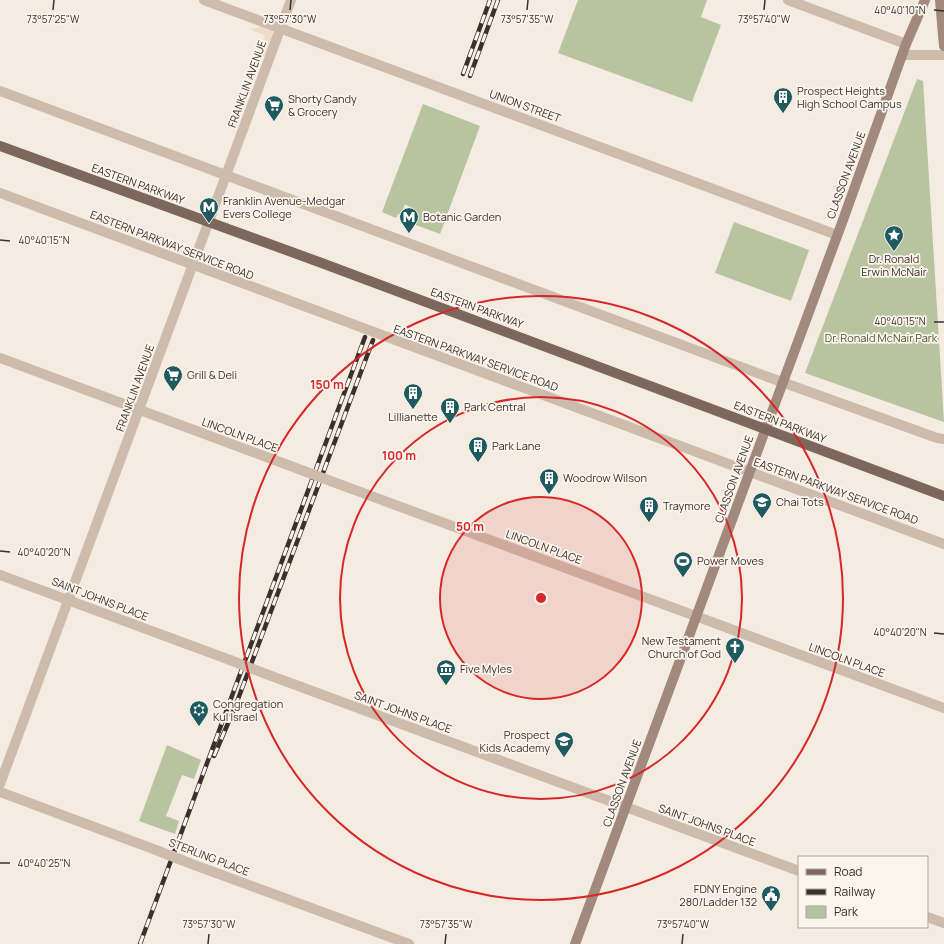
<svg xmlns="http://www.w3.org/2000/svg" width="944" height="944" viewBox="0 0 944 944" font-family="Manrope,sans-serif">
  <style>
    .green { fill: #b8c4a0 }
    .plaza { fill: #ecdcc8 }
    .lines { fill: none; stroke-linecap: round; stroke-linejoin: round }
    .street { stroke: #cdbbac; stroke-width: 10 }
    .secondary { stroke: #a18a7d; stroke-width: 10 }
    .primary { stroke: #7d675c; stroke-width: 10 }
    .rail-casing { stroke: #3b302b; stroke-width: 4.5 }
    .rail { stroke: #fbf5ee; stroke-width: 3; stroke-dasharray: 9; stroke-linecap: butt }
    .street-bridge { stroke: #cdbbac; stroke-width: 10 }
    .ticks { fill: none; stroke: #3b302b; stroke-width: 1.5 }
    .ring { fill: none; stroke: #d62828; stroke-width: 2 }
    .labels { text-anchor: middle; stroke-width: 3.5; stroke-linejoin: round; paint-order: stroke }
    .street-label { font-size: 11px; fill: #3b302b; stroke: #fbf5ee }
    .poi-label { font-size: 11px; fill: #3b302b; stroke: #fbf5ee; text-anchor: start }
    .park-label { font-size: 11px; fill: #4a5a2e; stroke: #fbf5ee }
    .ticks-label { font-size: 10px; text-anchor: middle; fill: #3b302b; stroke: #fbf5ee; stroke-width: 3.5; stroke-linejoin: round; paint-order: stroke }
    .centre { fill: #d62828; stroke: #fbf5ee; stroke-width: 2 }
    .ring-label { font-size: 12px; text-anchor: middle; font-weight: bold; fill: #d62828; stroke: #fbf5ee; stroke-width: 3.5; stroke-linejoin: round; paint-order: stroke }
  </style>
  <rect width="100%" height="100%" fill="#f4ebe1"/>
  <g class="green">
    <path d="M578,0h129l-6,17 20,8 -29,77 -134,-49z"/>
    <path d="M917,79l6,2 21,341 -139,-49z"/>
    <path d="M423,104l57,22 -40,108 -32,-12 1,-5 -3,-1 4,-9 -5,-3 -4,11 -3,-1 -2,4 -14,-6z"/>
    <path d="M734,222l75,28 -18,51 -76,-28z"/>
    <path d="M167,745l34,15 -7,19 -12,-4 -16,41 13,5 -4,13 -36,-13z"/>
  </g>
  <path class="plaza" d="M262,26l10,4 2,4 -6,19 -11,8 8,-23 -2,-4 -13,-4z"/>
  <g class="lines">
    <g class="street">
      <path d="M204,0l633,235"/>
      <path d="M788,0l118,44"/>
      <path d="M902,55h42"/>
      <path d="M0,91l768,286 169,61 7,1"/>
      <path d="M0,193l944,351"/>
      <path d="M0,358l304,113"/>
      <path d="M336,483l608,225"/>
      <path d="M0,575l230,85"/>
      <path d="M266,674l533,197"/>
      <path d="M0,784l291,-784"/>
      <path d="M0,792l156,58"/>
      <path d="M189,863l220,81"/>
      <path d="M927,917l17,6"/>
    </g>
    <g class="secondary">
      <path d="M940,0l4,46"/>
      <path d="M575,944l268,-724 63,-176 19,-44"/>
    </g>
    <path class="primary" d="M0,146l319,116 625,234"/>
    <defs>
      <g id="rail">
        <path d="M463,74l27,-74"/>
        <path d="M470,76l28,-76"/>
        <path d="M214,756l21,-49 138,-367"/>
        <path d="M140,944l225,-607"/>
      </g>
    </defs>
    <use href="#rail" class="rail-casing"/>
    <use href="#rail" class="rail"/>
    <g class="street-bridge">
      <path d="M304,471l32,12"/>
      <path d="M230,660l36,14"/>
      <path d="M156,850l33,13"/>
    </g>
  </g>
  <path class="ticks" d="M53,10l1,-10M290,10l1,-10M527,10l1,-10M764,10l1,-10M934,10l10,1M0,240l10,1M934,322h10M0,551l10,1M934,633l10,1M0,863h10M208,944l1,-10M445,944l1,-10M682,944l1,-10"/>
  <circle cx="541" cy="598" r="101" fill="#d62828" fill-opacity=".12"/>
  <g class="ring">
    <circle cx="541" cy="598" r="101"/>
    <circle cx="541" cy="598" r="201"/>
    <circle cx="541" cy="598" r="302"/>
  </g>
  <defs>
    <symbol id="building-pin" viewBox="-11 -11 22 30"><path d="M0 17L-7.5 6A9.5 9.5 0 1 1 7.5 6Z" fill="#1f5a5e" stroke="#fbf5ee"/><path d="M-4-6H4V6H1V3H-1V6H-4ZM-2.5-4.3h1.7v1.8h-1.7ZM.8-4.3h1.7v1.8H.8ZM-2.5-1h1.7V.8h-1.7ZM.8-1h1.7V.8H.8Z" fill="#fff"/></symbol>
    <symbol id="supermarket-pin" viewBox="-11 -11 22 30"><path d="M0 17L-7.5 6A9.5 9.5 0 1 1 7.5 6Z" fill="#1f5a5e" stroke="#fbf5ee"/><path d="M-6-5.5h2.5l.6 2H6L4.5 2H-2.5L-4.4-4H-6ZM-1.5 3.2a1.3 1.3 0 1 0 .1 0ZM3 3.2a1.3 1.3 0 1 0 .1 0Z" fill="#fff"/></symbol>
    <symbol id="metro-pin" viewBox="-11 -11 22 30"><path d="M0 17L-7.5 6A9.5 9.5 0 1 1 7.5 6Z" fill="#1f5a5e" stroke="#fbf5ee"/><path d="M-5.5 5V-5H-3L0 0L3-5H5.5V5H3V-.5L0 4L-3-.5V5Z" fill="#fff"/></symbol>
    <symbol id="sight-pin" viewBox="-11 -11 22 30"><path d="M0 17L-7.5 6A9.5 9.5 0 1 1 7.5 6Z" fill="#1f5a5e" stroke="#fbf5ee"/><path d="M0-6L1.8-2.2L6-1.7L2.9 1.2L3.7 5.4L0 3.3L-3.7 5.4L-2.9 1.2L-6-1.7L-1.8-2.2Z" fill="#fff"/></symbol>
    <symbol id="school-pin" viewBox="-11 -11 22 30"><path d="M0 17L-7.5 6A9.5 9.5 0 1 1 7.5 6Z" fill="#1f5a5e" stroke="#fbf5ee"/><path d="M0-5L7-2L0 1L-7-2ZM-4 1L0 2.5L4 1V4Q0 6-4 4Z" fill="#fff"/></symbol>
    <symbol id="stadium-pin" viewBox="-11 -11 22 30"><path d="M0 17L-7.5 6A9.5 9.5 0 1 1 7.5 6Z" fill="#1f5a5e" stroke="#fbf5ee"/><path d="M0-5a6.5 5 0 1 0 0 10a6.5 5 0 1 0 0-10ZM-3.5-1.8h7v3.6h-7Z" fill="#fff"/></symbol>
    <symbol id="church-pin" viewBox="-11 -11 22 30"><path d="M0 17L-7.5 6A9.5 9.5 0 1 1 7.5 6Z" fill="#1f5a5e" stroke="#fbf5ee"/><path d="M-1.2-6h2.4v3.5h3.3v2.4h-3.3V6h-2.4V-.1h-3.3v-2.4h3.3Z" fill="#fff"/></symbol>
    <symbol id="museum-pin" viewBox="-11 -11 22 30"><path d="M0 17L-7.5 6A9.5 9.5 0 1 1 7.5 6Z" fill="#1f5a5e" stroke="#fbf5ee"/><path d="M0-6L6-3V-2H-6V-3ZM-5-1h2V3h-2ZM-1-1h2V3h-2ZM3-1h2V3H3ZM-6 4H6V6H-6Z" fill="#fff"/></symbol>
    <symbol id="synagogue-pin" viewBox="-11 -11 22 30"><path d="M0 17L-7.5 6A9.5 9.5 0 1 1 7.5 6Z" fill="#1f5a5e" stroke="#fbf5ee"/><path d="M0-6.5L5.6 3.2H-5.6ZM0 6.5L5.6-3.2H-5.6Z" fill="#fff"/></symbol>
    <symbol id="civic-pin" viewBox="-11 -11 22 30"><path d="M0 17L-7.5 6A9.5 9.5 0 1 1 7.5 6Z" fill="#1f5a5e" stroke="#fbf5ee"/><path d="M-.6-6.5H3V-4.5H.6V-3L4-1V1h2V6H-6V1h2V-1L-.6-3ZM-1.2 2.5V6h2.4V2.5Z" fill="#fff"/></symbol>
  </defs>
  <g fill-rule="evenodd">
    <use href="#building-pin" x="772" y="86" width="22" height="30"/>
    <use href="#supermarket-pin" x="263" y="94" width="22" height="30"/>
    <use href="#metro-pin" x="198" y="196" width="22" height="30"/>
    <use href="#metro-pin" x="398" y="206" width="22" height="30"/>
    <use href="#sight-pin" x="883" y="224" width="22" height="30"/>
    <use href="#supermarket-pin" x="162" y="364" width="22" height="30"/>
    <use href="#building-pin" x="402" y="382" width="22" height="30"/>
    <use href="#building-pin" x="439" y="396" width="22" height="30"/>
    <use href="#building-pin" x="467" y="435" width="22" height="30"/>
    <use href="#building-pin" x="538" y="467" width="22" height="30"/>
    <use href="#school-pin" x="751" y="491" width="22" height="30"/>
    <use href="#building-pin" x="638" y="495" width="22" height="30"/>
    <use href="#stadium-pin" x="672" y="550" width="22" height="30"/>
    <use href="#church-pin" x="724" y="636" width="22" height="30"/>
    <use href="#museum-pin" x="435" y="658" width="22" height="30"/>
    <use href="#synagogue-pin" x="188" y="699" width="22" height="30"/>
    <use href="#school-pin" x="553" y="730" width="22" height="30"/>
    <use href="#civic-pin" x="760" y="884" width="22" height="30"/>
  </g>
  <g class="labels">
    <g class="street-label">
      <text transform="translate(247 84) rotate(-70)" y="4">FRANKLIN AVENUE</text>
      <text transform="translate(525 106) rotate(20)" y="4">UNION STREET</text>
      <text transform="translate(846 175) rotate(-70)" y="4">CLASSON AVENUE</text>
      <text transform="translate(138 184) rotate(20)" y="4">EASTERN PARKWAY</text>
      <text transform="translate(172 245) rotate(21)" y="4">EASTERN PARKWAY SERVICE ROAD</text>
      <text transform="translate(477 308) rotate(20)" y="4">EASTERN PARKWAY</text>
      <text transform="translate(476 358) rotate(20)" y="4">EASTERN PARKWAY SERVICE ROAD</text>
      <text transform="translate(135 388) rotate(-70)" y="4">FRANKLIN AVENUE</text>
      <text transform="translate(780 422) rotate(21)" y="4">EASTERN PARKWAY</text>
      <text transform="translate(240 435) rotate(20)" y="4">LINCOLN PLACE</text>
      <text transform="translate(734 479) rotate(-70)" y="4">CLASSON AVENUE</text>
      <text transform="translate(836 491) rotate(20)" y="4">EASTERN PARKWAY SERVICE ROAD</text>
      <text transform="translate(544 547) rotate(20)" y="4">LINCOLN PLACE</text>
      <text transform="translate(100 599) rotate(21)" y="4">SAINT JOHNS PLACE</text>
      <text transform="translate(847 660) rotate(20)" y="4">LINCOLN PLACE</text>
      <text transform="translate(403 712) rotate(20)" y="4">SAINT JOHNS PLACE</text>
      <text transform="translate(622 783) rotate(-70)" y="4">CLASSON AVENUE</text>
      <text transform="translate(707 825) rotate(20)" y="4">SAINT JOHNS PLACE</text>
      <text transform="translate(209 857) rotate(21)" y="4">STERLING PLACE</text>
    </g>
    <g class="poi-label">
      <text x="797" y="95">Prospect Heights<tspan x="797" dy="13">High School Campus</tspan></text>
      <text x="288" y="103">Shorty Candy<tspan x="288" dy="13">&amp; Grocery</tspan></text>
      <text x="223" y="205">Franklin Avenue-Medgar<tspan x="223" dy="13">Evers College</tspan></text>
      <text x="423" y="221">Botanic Garden</text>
      <text x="894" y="263" text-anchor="middle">Dr. Ronald<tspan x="894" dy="13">Erwin McNair</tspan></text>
      <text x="187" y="379">Grill &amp; Deli</text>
      <text x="464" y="411">Park Central</text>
      <text x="413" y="421" text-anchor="middle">Lillianette</text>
      <text x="492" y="450">Park Lane</text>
      <text x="563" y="482">Woodrow Wilson</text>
      <text x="776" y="506">Chai Tots</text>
      <text x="663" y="510">Traymore</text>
      <text x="697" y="565">Power Moves</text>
      <text x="721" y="645" text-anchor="end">New Testament<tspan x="721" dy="13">Church of God</tspan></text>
      <text x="460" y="673">Five Myles</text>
      <text x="213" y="708">Congregation<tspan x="213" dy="13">Kul Israel</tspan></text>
      <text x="550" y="739" text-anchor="end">Prospect<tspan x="550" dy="13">Kids Academy</tspan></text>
      <text x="757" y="893" text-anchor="end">FDNY Engine<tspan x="757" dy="13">280/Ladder 132</tspan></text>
    </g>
    <g class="park-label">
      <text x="881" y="342">Dr. Ronald McNair Park</text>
    </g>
  </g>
  <g class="ticks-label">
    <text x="900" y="14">40°40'10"N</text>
    <text x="53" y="23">73°57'25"W</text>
    <text x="290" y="23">73°57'30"W</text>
    <text x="527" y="23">73°57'35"W</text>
    <text x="764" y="23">73°57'40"W</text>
    <text x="44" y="244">40°40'15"N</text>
    <text x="900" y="325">40°40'15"N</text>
    <text x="44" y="556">40°40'20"N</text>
    <text x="900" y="636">40°40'20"N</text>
    <text x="44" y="867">40°40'25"N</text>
    <text x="209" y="928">73°57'30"W</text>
    <text x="446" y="928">73°57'35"W</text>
    <text x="683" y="928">73°57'40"W</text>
  </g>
  <circle cx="541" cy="598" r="6" class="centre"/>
  <g class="ring-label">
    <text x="327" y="389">150 m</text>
    <text x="399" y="460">100 m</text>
    <text x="470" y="531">50 m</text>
  </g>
  <rect x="798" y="856" width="130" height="72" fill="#fbf5ee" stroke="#aea6a0"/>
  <rect x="806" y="869" width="20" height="6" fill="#7d675c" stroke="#aea6a0"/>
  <text x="834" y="876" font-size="12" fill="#3b302b">Road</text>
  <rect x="806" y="889" width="20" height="6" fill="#3b302b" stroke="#aea6a0"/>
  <text x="834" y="896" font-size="12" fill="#3b302b">Railway</text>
  <rect x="806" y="906" width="20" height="12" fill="#b8c4a0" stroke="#aea6a0"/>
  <text x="834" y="916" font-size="12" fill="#3b302b">Park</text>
</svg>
